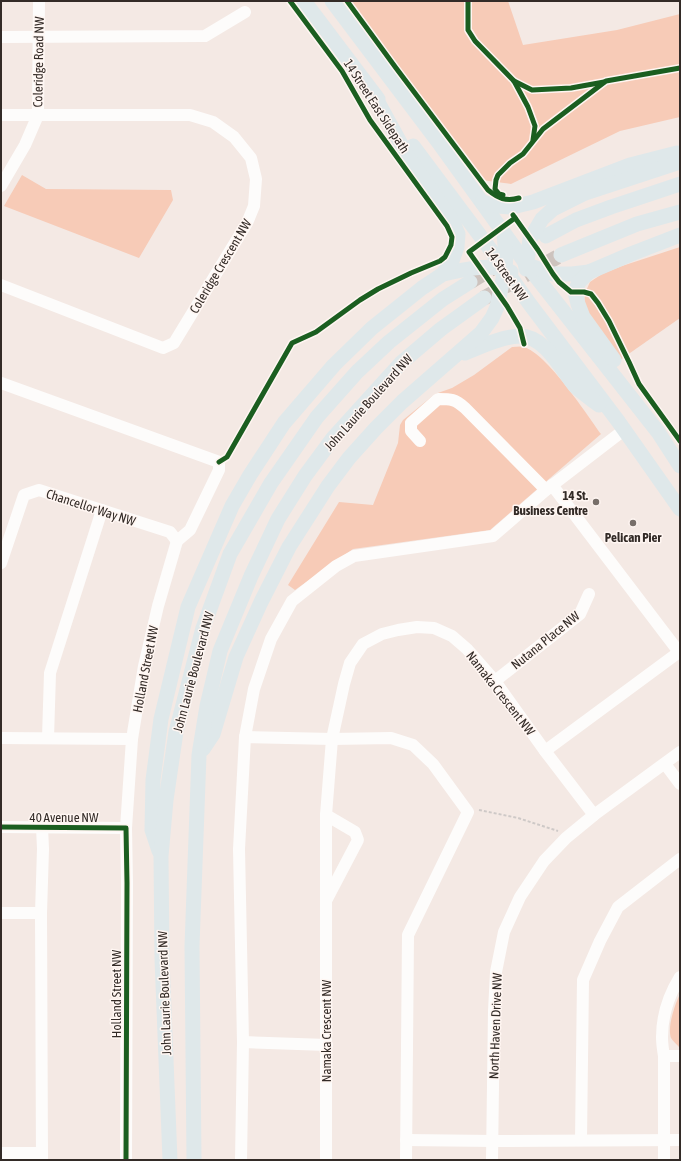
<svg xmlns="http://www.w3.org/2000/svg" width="681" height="1161" viewBox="0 0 681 1161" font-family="'Asap Condensed',sans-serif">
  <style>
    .green { fill: #f7cbb7 }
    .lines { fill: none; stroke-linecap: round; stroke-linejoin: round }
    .major-tunnel { stroke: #cdc3be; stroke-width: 15; stroke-dasharray: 15 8; stroke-linecap: butt }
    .path { stroke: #cec9c7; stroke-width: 2; stroke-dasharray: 3 2; stroke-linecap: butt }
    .minor { stroke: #fdfcfb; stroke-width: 12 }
    .major { stroke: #dfe8ea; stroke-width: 15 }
    .cycleway-casing { stroke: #fff6f2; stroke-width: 8 }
    .cycleway { stroke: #1b5e20; stroke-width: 5 }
    .poi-dot { fill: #776e69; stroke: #fff6f2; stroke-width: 1.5 }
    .labels { text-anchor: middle; stroke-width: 3; stroke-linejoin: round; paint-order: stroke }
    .street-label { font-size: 13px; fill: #332b27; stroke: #fff6f2 }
    .poi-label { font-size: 13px; font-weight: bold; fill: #332b27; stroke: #fff6f2; text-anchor: end }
  </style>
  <rect width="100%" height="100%" fill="#f4e9e4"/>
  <g class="green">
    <path d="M346,1h162l15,44 94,-15 63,-16v103l-60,14 -109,53 -30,-4z"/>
    <path d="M22,175l24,14 125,1 2,10 -34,58 -135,-52z"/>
    <path d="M680,247v71l-60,42 -36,-53 1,-14 5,-11 12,-8 20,-8z"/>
    <path d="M512,347c4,0 9,-1 12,0 23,7 62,66 77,87l-111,96 -137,19 -58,41 -7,-5 51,-83 34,3 25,-62 2,-18 3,-5 32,-26 17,-6 22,-13z"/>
    <path d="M680,994v54c-3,-3 -7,-7 -9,-10 -4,-11 4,-34 9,-44z"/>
  </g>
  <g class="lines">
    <g class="major-tunnel">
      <path d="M470,282l29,-18"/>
      <path d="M484,298l77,-43"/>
    </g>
    <path class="path" d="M479,810l39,8 40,13"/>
    <g class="minor">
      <path d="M1,37l204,-1 40,-24"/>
      <path d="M1,115h189l23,7 21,15 17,21 5,21 -2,27 -7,17 -73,120 -11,5 -162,-63"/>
      <path d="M1,186l24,-41 13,-30 1,-114"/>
      <path d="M1,383l218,79v8l-29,60 -13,11"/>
      <path d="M420,441l-9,-10v-8l27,-24c13,0 17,0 27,9l81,82"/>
      <path d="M1,563l23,-68 15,-5 131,42 7,9"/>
      <path d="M495,681l85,-67 9,-20"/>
      <path d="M245,737l9,-48 17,-50 21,-38 44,-35 18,-10 139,-20 53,-46 78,-60"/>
      <path d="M1,738l131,1"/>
      <path d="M48,738l2,-65 52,-163"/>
      <path d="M545,751l134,-99 -127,-167"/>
      <path d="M665,764l15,20"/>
      <path d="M326,815l29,17 3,8 -31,59"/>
      <path d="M1,827l125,1"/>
      <path d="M1,913h40"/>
      <path d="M243,1042l84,3"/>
      <path d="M664,1056c-1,-6 -2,-13 -2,-19 0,-22 7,-42 18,-60"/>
      <path d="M406,1140l87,1 187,-1"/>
      <path d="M581,1140l2,-160 17,-39 18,-34 62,-48"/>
      <path d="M1,1153h41"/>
      <path d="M42,1160l-1,-247 2,-64 -1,-22"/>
      <path d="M126,1160l1,-277 -1,-55 6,-89 12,-73 14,-60 19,-65"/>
      <path d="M241,1160l2,-118 -4,-193 6,-112 87,2 59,-1 22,7 20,19 35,48 -60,123 -2,225"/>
      <path d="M326,1160v-345l6,-76 12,-55 6,-21 13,-19 19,-10 16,-4 19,-3 17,1 18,8 15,13 28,32 50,70 49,64"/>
      <path d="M492,1160l2,-149 2,-39 8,-40 16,-35 24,-36 22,-23 28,-23 86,-63"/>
      <path d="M664,1160v-104h16"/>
    </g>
    <g class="major">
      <path d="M304,1l74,98"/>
      <path d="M332,1l107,142 88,122 131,167 22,34"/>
      <path d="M413,146l92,123 24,34 89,118 62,88"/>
      <path d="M482,202l15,4 15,1 21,-5 97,-37 47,-12"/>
      <path d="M546,236l30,-16 35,-13 69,-23"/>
      <path d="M561,255l76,-31 43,-12"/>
      <path d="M525,264l28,10h19l17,-2"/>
      <path d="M526,269l4,-30 12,-20 11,-10 32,-16 95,-31"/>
      <path d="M443,274c20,-4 49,-12 68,-2"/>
      <path d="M465,353c17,-7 36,-16 55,-17 25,0 41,33 55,50 7,7 16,13 24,19"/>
      <path d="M614,360l-31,-43 -5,-13 -3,-12 4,-10 10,-10 42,-18 49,-19"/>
      <path d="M203,749l10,-15 23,-77 25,-55 28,-55 39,-61 21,-28 27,-30 26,-26 79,-69 11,-15 5,-11 8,-38 1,-14 -2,-21"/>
      <path d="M159,851l-7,-21 1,-50 8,-61 27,-112 44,-101 18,-31 34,-52 50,-58 38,-37 50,-40 21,-14 9,-13 5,-14 1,-13 -6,-14 -45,-65 -34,-62"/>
      <path d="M170,1160l-8,-201 -1,-103 5,-56 10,-68 27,-104 27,-74 41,-71 46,-66 40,-45 32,-30 54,-43 27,-17"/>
      <path d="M194,1160l-2,-214 7,-191 8,-49 13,-55 31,-75 27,-57 27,-43 28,-38 68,-75 40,-34 43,-31"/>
    </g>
    <defs>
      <g id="cycleway">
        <path d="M347,1l49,67 92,122c10,8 18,12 31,8"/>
        <path d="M468,1v29l7,11 39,40 14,26 7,19 -2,14"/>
        <path d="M514,81l18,9 39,-2 33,-6"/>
        <path d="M503,195l-4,-1 -4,-5 1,-9 2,-5 12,-12 13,-9 20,-25 63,-48 74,-13"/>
        <path d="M513,215l25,35 15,24 6,8 12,10h13l7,2 7,9 11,18 20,41 10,22 41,57"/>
        <path d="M515,218l-46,34 38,54 13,22 4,16"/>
        <path d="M219,462l8,-5 65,-114 24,-11 44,-32 18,-11 33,-16 29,-12 5,-4 6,-12 1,-8 -5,-11 -77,-106 -28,-49 -52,-70"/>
        <path d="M1,827l125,1 1,55 -1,277"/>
      </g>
    </defs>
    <use href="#cycleway" class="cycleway-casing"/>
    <use href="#cycleway" class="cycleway"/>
  </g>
  <g class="poi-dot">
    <circle cx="596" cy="502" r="4"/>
    <circle cx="633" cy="523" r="4"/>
  </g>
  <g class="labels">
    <g class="street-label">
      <text transform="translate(38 62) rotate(-89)" y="5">Coleridge Road NW</text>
      <text transform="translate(377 106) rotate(57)" y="5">14 Street East Sidepath</text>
      <text transform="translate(220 266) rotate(-59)" y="5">Coleridge Crescent NW</text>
      <text transform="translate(507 274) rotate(54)" y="5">14 Street NW</text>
      <text transform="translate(368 402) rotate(-48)" y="5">John Laurie Boulevard NW</text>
      <text transform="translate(91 507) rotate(18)" y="5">Chancellor Way NW</text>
      <text transform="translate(545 640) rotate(-39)" y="5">Nutana Place NW</text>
      <text transform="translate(145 669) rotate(-79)" y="5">Holland Street NW</text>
      <text transform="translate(193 672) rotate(-75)" y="5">John Laurie Boulevard NW</text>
      <text transform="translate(501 693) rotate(52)" y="5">Namaka Crescent NW</text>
      <text x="64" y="822">40 Avenue NW</text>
      <text transform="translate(164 993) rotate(-92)" y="5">John Laurie Boulevard NW</text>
      <text transform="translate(116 994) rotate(-90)" y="5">Holland Street NW</text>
      <text transform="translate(495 1026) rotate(-88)" y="5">North Haven Drive NW</text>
      <text transform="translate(326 1031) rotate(-90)" y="5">Namaka Crescent NW</text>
    </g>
    <g class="poi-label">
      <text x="588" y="500">14 St.<tspan x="588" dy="15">Business Centre</tspan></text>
      <text x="633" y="542" text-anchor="middle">Pelican Pier</text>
    </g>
  </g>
  <rect width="681" height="1161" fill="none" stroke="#332b27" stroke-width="4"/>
</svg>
